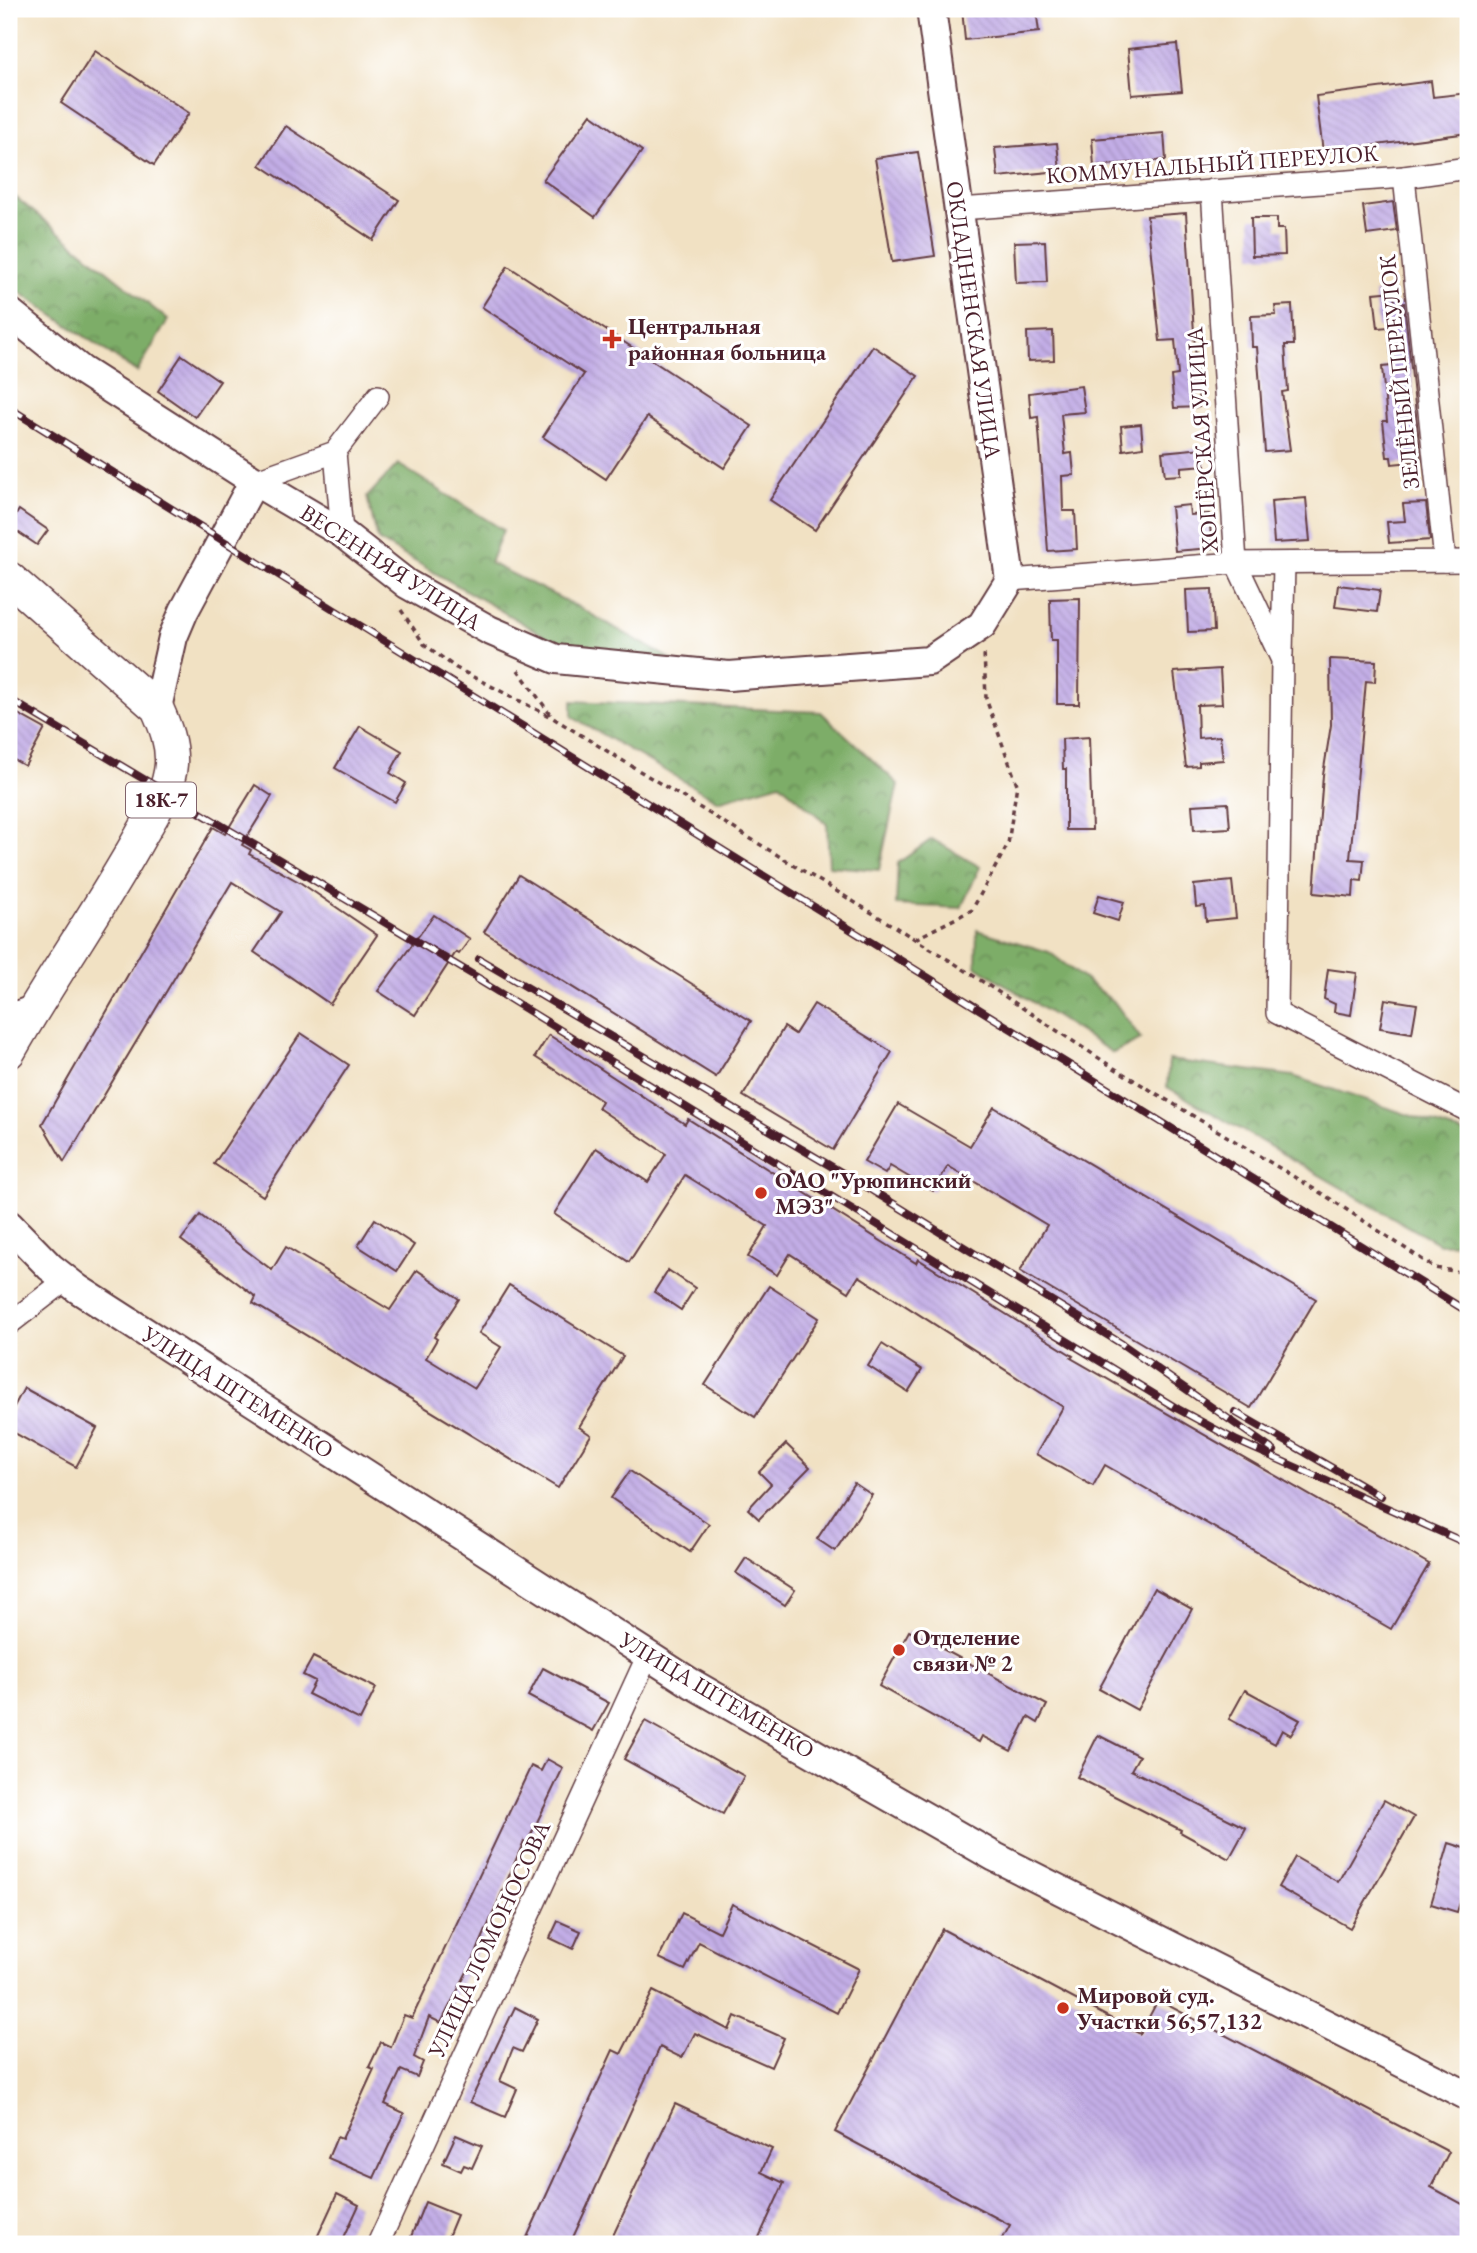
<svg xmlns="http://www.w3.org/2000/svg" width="1477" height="2253" viewBox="0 0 1477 2253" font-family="'EB Garamond',serif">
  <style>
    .forest { fill: url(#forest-crowns); stroke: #64664a; stroke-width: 2 }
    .building { fill: url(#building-back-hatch) }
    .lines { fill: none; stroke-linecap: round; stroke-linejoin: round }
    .lane-casing { stroke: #633c42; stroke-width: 14 }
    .street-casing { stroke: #633c42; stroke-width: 24 }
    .secondary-casing { stroke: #633c42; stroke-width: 32 }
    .primary-casing { stroke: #633c42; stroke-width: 35 }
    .path { stroke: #633c42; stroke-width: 3.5; stroke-dasharray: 5 5; stroke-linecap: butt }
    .lane { stroke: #fff; stroke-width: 10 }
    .street { stroke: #fff; stroke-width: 21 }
    .secondary { stroke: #fff; stroke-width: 28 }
    .primary { stroke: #fff; stroke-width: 32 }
    .rail-casing { stroke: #4a1f2b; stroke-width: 8 }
    .rail { stroke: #fff; stroke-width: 5; stroke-dasharray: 16; stroke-linecap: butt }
    .poi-dot { fill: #c8321e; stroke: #fff; stroke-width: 2.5 }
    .labels { text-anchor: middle; stroke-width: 6; stroke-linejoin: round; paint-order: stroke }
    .shield { fill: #fff; stroke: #80626b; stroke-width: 2 }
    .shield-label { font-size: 21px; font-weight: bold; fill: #4a1f2b }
    .street-label { font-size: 23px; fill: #4a1f2b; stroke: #fff }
    .poi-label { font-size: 23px; font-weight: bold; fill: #4a1f2b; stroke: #fff; text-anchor: start }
  </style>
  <defs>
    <pattern id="forest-crowns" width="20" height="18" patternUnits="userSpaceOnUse" patternTransform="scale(1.75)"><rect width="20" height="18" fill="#7dad68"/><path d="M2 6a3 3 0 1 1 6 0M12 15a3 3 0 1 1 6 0" fill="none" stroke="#688c56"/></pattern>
    <pattern id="building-back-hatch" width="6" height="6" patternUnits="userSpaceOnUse" patternTransform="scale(1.75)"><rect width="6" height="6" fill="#c2ade6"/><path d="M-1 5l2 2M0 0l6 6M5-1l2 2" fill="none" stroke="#a894c5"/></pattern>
  </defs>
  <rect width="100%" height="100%" fill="#fff"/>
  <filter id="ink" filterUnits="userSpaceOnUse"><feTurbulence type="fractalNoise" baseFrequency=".0143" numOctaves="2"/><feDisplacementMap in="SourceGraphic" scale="14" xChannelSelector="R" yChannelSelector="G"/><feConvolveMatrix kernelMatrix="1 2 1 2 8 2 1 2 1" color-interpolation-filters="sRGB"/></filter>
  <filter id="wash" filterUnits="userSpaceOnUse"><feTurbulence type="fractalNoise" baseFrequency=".00686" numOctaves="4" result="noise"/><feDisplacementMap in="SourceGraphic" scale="28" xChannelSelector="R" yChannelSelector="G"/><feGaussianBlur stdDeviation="1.57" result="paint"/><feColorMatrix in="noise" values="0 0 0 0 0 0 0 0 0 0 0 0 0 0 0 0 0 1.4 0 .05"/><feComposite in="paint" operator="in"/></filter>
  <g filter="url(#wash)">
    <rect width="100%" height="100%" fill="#f1e1c3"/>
    <g class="forest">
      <path d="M9,192l159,128 -31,52 -128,-87z"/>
      <path d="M398,464l105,66 -13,33 88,44 103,58 -117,-18 -186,-107 -11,-43z"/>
      <path d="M572,701l249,11 77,72 -19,86 -50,-4 -2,-42 -47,-41 -62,18 -146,-84z"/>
      <path d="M932,839l48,28 -19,41 -65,-3 2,-42z"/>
      <path d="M977,930l72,22 66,51 26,36 -28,14 -137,-87z"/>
      <path d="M1169,1060l124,16 175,59v108l-29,1 -272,-157z"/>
    </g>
    <g id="blocks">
      <g class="building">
        <path d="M962,9h74l3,23 -74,8z"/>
        <path d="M1177,44l5,47 -50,4 -4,-46z"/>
        <path d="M95,51l94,62 -35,52 -93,-62z"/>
        <path d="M1431,81l2,16 35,-4v40l-145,19 -7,-56z"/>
        <path d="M591,114l51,37 -47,66 -52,-37z"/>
        <path d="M286,126l113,74 -26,40 -113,-75z"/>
        <path d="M1164,133l2,27 -72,6 -2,-27z"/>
        <path d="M1057,143l3,28 -62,6 -3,-29z"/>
        <path d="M918,152l17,104 -43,6 -17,-104z"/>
        <path d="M1393,202l4,29 -30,4 -4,-29z"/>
        <path d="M1186,213l13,194 -25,1 -3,-32 7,-1 -3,-35 -15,1 -13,-125z"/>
        <path d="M1251,218h26v11h7l1,26 -33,1z"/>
        <path d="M1045,241l2,41 -31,1 -2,-41z"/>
        <path d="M508,266l244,160 -28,42 -77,-51 -41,62 -63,-42 41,-63 -102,-67z"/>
        <path d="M1394,291l1,13 9,-1 17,158 -29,3 -1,-7h-4l-4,-36h4l-5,-54 10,-1 -4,-39 -10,1 -4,-35z"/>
        <path d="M1292,305l2,40h-9l3,46 -6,1 8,58 -25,2 -8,-105h-5l-1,-31 25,-1 -1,-9z"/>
        <path d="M1053,331l1,29 -26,1 -1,-29z"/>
        <path d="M873,346l45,30 -103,154 -45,-30z"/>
        <path d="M182,355l38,26 -25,36 -37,-26z"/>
        <path d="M1081,386l4,26 -24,2 4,40 7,-1 2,22 -12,1 1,35h12l2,38 -29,2 -10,-134 -7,1 -2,-25z"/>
        <path d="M1141,424l2,23 -20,3 -2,-24z"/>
        <path d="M1203,448l2,17 -24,2v8l-16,1 -3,-24z"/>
        <path d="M1306,498l4,43 -36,2 -3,-42z"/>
        <path d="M1426,503l4,37 -41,3 -2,-21 18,-1 -2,-17z"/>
        <path d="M1189,505l1,10 19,-1 3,34 -37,3 -4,-44z"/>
        <path d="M19,510l29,20 -11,15 -28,-19z"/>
        <path d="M1338,585l42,5 -3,22 -42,-5z"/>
        <path d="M1212,589l2,42 -26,1 -2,-42z"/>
        <path d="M1080,598l-1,106h-22v-64h-6l-1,-41z"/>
        <path d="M1330,659l46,2 -1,21 -9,-1 -16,178 14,1 -2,21 -8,-1 -1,17 -39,-4 9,-118 8,-50z"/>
        <path d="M1220,669l2,35 -25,1 1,33 22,-2 3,24 -24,2v4l-13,1 -12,-95z"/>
        <path d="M9,709l36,20 -20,37 -16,-9z"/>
        <path d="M360,726l42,25 -12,22 16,10 -11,19 -60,-34z"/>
        <path d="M1089,737l3,93h-26v-61h-3l-1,-30z"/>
        <path d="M255,785l17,11 -30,49 9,5 -2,4 52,29 76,52 -47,69 -76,-52 27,-40 -49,-30 -168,280 -22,-38 171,-297 12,7z"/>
        <path d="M1228,803l2,25 -36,2 -2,-25z"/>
        <path d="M519,875l232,146 -35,56 -232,-145z"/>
        <path d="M1232,881l4,37 -30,3 -1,-15 -9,1 -2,-22z"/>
        <path d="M1099,895l25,7 -6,19 -25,-8z"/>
        <path d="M434,915l36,24 -11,15 -3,-2 -41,63 -37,-24z"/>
        <path d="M1328,969l29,4 -6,42 -17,-3 1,-8 -11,-5z"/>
        <path d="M1385,999l32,5 -5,29 -32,-5z"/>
        <path d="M814,1004l78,48 -59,98 -90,-54 41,-69 11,7z"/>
        <path d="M301,1033l48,32 -86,131 -49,-32z"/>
        <path d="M549,1035l136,89 3,-5 228,144 2,-4 155,97 -2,2 358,206 -38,65 -286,-164 -12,21 -57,-32 27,-47 -204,-131 -10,16 -59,-38 -13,21 -29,-18 19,-31 -82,-51 -56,87 -75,-48 42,-66 52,34 18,-28 -68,-46 4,-7 -67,-44z"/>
        <path d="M898,1104l72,42 24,-39 322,192 -65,109 -231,-137 27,-46 -99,-59 -15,25 -43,-25 -5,8 -21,-12z"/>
        <path d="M200,1215l72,55 14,-23 104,63 27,-40 42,29 -25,38 3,2 -11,19 49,30 26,-41 -22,-14 30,-48 114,71 -44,71 12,8 -33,53 -305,-185 3,-6 -75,-57z"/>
        <path d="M375,1219l39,26 -17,26 -39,-25z"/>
        <path d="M668,1270l27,18 -14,22 -27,-18z"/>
        <path d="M769,1286l50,32 -64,99 -50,-32z"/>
        <path d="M882,1344l40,26 -14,22 -40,-26z"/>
        <path d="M24,1388l73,40 -21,39 -67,-37v-14z"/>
        <path d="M786,1444l24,23 -51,52 -11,-10 23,-25 -12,-12z"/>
        <path d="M630,1471l79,53 -19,28 -79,-54z"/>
        <path d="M854,1483l18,12 -37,56 -18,-12z"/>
        <path d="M746,1558l49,32 -10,15 -49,-32z"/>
        <path d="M1154,1588l38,21 -55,101 -38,-21z"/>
        <path d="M909,1631l138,74 -9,18 -10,-6 -17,34 -29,-15 -3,6 -100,-56z"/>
        <path d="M313,1657l63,31 -16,32 -52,-26 7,-13 -12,-6z"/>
        <path d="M543,1668l66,35 -16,28 -65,-35z"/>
        <path d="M1245,1690l55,30 -9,15 -9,-5 -7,14 -46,-25z"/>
        <path d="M645,1721l99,55 -21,38 -99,-55z"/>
        <path d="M1098,1735l41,21 -8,14 115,58 -17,31 -49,-27 1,-2 -104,-53z"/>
        <path d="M547,1759l16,9 -36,75 -3,-2 -49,115 -34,67 -12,-6 -15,40 9,5 -6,15 -16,-7 -16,34 19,9 -30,65 -46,-20 9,-21 5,2 32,-70 -5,-2 12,-25 10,5 13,-32 8,3 119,-252 10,5z"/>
        <path d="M1384,1800l30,17 -64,111 -72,-41 17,-30 43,25z"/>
        <path d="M1449,1843l19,6v49l-6,-2 -5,16 -26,-8z"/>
        <path d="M732,1904l127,65 -22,44 -138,-71 -14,28 -26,-12 23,-45 37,19z"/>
        <path d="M558,1921l23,10 -8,18 -23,-11z"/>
        <path d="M942,1929l198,105 18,-34 291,152 -18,35 37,20v37h-468l10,-19 -175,-93z"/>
        <path d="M653,1991l76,39 6,-14 49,22 -13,29 -76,-34 -13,25 -22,-11 -90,197h-46l89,-194 8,4z"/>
        <path d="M515,2007l23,12 -16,33 -9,-4 -13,33 17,8 -12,28 -35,-15z"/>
        <path d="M675,2104l97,45 -11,23 23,11 -28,61h-147z"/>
        <path d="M456,2135l26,11 -10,22 -8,-3 -3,6 -18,-8z"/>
        <path d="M337,2194l22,11 -18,39h-27z"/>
        <path d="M425,2202l32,13 -12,29h-23l-12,-5z"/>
      </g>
    </g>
  </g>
  <g filter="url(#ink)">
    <use href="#blocks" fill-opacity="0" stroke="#633c42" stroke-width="2"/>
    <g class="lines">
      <defs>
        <path id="lane" d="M9,1009l22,-8"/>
        <g id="street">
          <path d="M1404,177l41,384"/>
          <path d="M1212,190l24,373 46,97 -5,353 191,98"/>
          <path d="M959,209l445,-32 64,-9"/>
          <path d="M335,452l7,81"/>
          <path d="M254,481l81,-29 43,-56"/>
          <path d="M1010,580l226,-17 232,-2"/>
          <path d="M1282,654l2,-90"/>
          <path d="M9,1324l57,-44"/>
          <path d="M378,2244l270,-589"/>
        </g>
        <g id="secondary">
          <path d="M9,312l72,58 173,111 88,52 65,51 82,46 67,29 173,17 200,-15 53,-36 28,-45 -79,-571"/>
          <path d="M157,708l16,-71 11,-26 70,-130"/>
          <path d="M9,1225l41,42 28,22 613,394 304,174 473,239"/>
        </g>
        <path id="primary" d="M9,578l148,130c8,18 15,35 14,56 -2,28 -18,50 -31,73 -41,74 -90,142 -131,215"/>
      </defs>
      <use href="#lane" class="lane-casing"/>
      <use href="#street" class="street-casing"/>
      <use href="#secondary" class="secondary-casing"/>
      <use href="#primary" class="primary-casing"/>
      <g class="path">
        <path d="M401,610l23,34 32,24 95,49"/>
        <path d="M518,670l35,48 401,245 160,105 215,130 106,70 33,5"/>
        <path d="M915,939l57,-29 36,-66 9,-60 -31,-85 -2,-48"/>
      </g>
      <use href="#lane" class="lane"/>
      <use href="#street" class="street"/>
      <use href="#secondary" class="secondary"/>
      <use href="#primary" class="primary"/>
      <defs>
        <g id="rail">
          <path d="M9,408l1459,904"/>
          <path d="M9,699l476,283"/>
          <path d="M479,959l389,229 254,156 152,107"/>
          <path d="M477,979l701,430 59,32 231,103"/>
          <path d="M1235,1412l146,84"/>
        </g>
      </defs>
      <use href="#rail" class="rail-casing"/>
      <use href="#rail" class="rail"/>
    </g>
  </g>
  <g class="poi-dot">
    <path d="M608.5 328.5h7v7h7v7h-7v7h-7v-7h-7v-7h7z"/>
    <circle cx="761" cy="1193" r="7"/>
    <circle cx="899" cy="1650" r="7"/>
    <circle cx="1063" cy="2008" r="7"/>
  </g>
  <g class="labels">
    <rect class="shield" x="126" y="782.5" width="70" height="35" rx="5"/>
    <g class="shield-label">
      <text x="161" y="807">18К-7</text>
    </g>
    <g class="street-label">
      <text transform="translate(1212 164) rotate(-4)" y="8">КОММУНАЛЬНЫЙ ПЕРЕУЛОК</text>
      <text transform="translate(974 320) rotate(82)" y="8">ОКЛАДНЕНСКАЯ УЛИЦА</text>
      <text transform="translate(1399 372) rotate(-96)" y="8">ЗЕЛЁНЫЙ ПЕРЕУЛОК</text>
      <text transform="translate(1202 440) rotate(-94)" y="8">ХОПЁРСКАЯ УЛИЦА</text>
      <text transform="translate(391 567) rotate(33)" y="8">ВЕСЕННЯЯ УЛИЦА</text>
      <text transform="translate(238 1392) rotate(33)" y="8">УЛИЦА ШТЕМЕНКО</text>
      <text transform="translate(717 1695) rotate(31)" y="8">УЛИЦА ШТЕМЕНКО</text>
      <text transform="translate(489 1939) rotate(-65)" y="8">УЛИЦА ЛОМОНОСОВА</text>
    </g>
    <g class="poi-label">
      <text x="628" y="334">Центральная<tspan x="628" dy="26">районная больница</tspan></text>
      <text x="775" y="1188">ОАО "Урюпинский<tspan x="775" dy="26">МЭЗ"</tspan></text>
      <text x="913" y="1645">Отделение<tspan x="913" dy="26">связи № 2</tspan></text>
      <text x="1077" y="2003">Мировой суд.<tspan x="1077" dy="26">Участки 56,57,132</tspan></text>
    </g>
  </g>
  <rect width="1477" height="2253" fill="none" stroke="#fff" stroke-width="35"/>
</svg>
